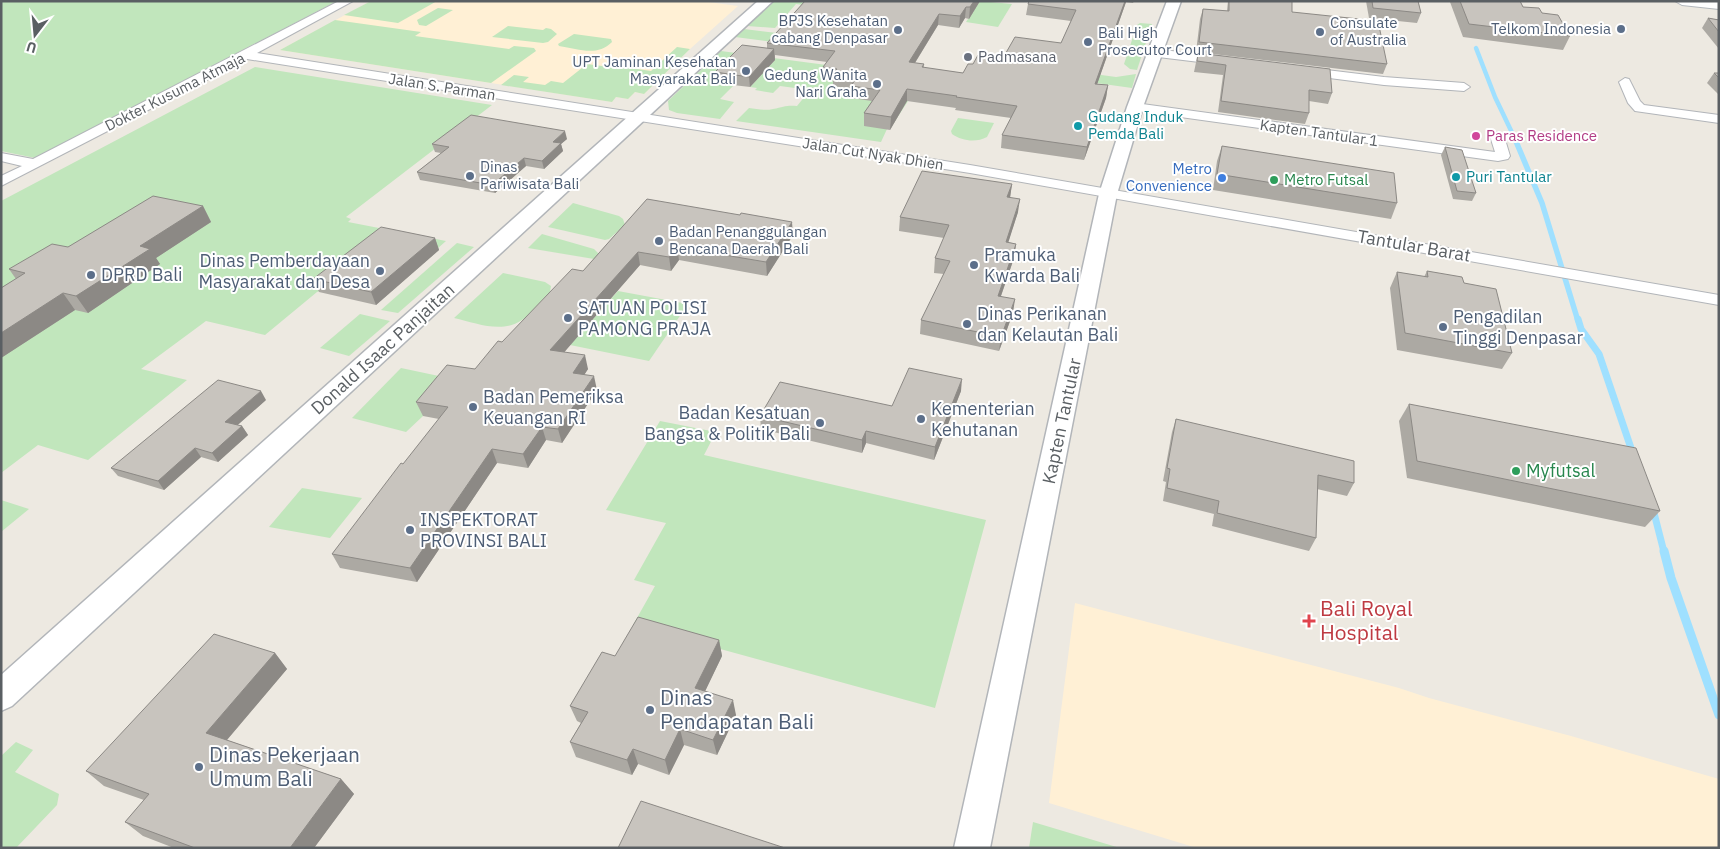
<svg xmlns="http://www.w3.org/2000/svg" width="1720" height="849" viewBox="0 0 1720 849" font-family="'IBM Plex Sans',sans-serif">
  <style>
    .commercial { fill: #fff0d5 }
    .green { fill: #c1e6bc }
    .lines { fill: none; stroke-linecap: round; stroke-linejoin: round }
    .stream-far3 { stroke: #9fe0ff; stroke-width: 4.5 }
    .stream-far2 { stroke: #9fe0ff; stroke-width: 5.5 }
    .stream-far1 { stroke: #9fe0ff; stroke-width: 7 }
    .stream { stroke: #9fe0ff; stroke-width: 9 }
    .minor-casing { stroke: #b2b5b9; stroke-width: 2 }
    .tertiary-casing { stroke: #b2b5b9; stroke-width: 3 }
    .secondary-casing { stroke: #b3b8bd; stroke-width: 2 }
    .minor { fill: #fff; fill-rule: evenodd }
    .tertiary { fill: #fff; fill-rule: evenodd }
    .secondary { fill: #fff; fill-rule: evenodd }
    .wall { fill: #aca9a3 }
    .shaded-wall { fill: #8c8985 }
    .building { fill: #c8c4be; stroke: #8c8985 }
    .service-dot { fill: #5c6f8a; stroke: #fff; stroke-width: 2 }
    .worship-dot { fill: #6b7280; stroke: #fff; stroke-width: 2 }
    .culture-dot { fill: #0f9aa8; stroke: #fff; stroke-width: 2 }
    .hotel-dot { fill: #d1479c; stroke: #fff; stroke-width: 2 }
    .shop-dot { fill: #3f7fe0; stroke: #fff; stroke-width: 2 }
    .leisure-dot { fill: #2e9e5b; stroke: #fff; stroke-width: 2 }
    .health-dot { fill: #e0444e; stroke: #fff; stroke-width: 2 }
    .labels { text-anchor: middle; stroke-width: 4; stroke-linejoin: round; paint-order: stroke }
    .far-service-label { font-size: 15px; fill: #4e5e75; stroke: #fff; text-anchor: end }
    .far-worship-label { font-size: 15px; fill: #5b616d; stroke: #fff; text-anchor: start }
    .far-street-label { font-size: 15px; fill: #5a5f63; stroke: #fff }
    .far-culture-label { font-size: 15px; fill: #0d838f; stroke: #fff; text-anchor: start }
    .far-hotel-label { font-size: 15px; fill: #b23c85; stroke: #fff; text-anchor: start }
    .far-shop-label { font-size: 15px; fill: #366cbe; stroke: #fff; text-anchor: end }
    .far-leisure-label { font-size: 15px; fill: #27864d; stroke: #fff; text-anchor: start }
    .street-label { font-size: 18px; fill: #5a5f63; stroke: #fff }
    .service-label { font-size: 18px; fill: #4e5e75; stroke: #fff; text-anchor: start }
    .leisure-label { font-size: 18px; fill: #27864d; stroke: #fff; text-anchor: start }
    .near-health-label { font-size: 21px; fill: #be3a42; stroke: #fff; text-anchor: start }
    .near-service-label { font-size: 21px; fill: #4e5e75; stroke: #fff; text-anchor: start }
  </style>
  <rect width="100%" height="100%" fill="#ede9e1"/>
  <g class="commercial">
    <path d="M371,1h330l37,5 -48,43 -46,45 -9,-2 -7,7 -12,-2 -4,5 -332,-52z"/>
    <path d="M1075,603l324,85 30,10 142,38 148,43v69h-522l-148,-45z"/>
  </g>
  <g class="green">
    <path d="M1,1h336l-302,157 -34,-7z"/>
    <path d="M371,1h66l-39,22 -54,-8z"/>
    <path d="M773,1h41l-3,5 -15,-2 -21,24 -28,-2z"/>
    <path d="M980,1l32,3 -14,23 -32,-5z"/>
    <path d="M438,8l15,2 -27,16 -7,-1 -2,-5z"/>
    <path d="M335,20l86,12 -6,4 94,13 5,-3 20,2 2,3 -45,32 -211,-33z"/>
    <path d="M1140,23l12,1 -15,46 -7,-1 -6,-5 13,-39z"/>
    <path d="M508,26l35,4 3,-2 5,1 6,5 -9,8 -5,1 -51,-6z"/>
    <path d="M744,29l33,4 4,10 -46,-6z"/>
    <path d="M574,34l37,5 1,3c-15,15 -33,7 -53,4l-1,-2z"/>
    <path d="M677,47l13,2 -46,45 -9,-2 -7,7 -12,-2 -4,5 -111,-17 13,-10 15,2 -6,5 22,3 6,-4 12,2 24,-19 15,2 2,-2 47,7z"/>
    <path d="M721,51l113,15 3,15 -3,5 76,12 -20,31h-3l-6,13 -145,-21 13,-13c8,1 16,3 24,1 11,-2 13,-4 24,-3l13,-16 -30,-4 -7,7 -18,-3 2,-2 -7,-1 25,-27 -58,22 17,3 -14,14 14,3 -14,17 -43,-6 -8,-3 -1,-9z"/>
    <path d="M255,67l237,38 -146,112 5,2 -3,3 98,19 -9,8 -120,43 -52,43 -59,-14 -65,48 46,11 -99,80 -50,-15 -37,28v-272z"/>
    <path d="M1050,68l66,9 20,-3 -4,14 -86,-12z"/>
    <path d="M958,118l36,5 -7,14c-11,6 -25,4 -35,-3l-1,-3z"/>
    <path d="M573,203l46,13 4,3 2,6 -16,14 -4,1 -57,-13z"/>
    <path d="M542,234l52,15 4,4 2,7 -72,-12z"/>
    <path d="M457,243l17,4 -76,66 -17,-3z"/>
    <path d="M503,273l42,9 6,4 -1,6c-9,9 -17,21 -28,28 -20,14 -46,3 -68,-2z"/>
    <path d="M618,291l70,13 -39,57 -79,-16z"/>
    <path d="M360,314l30,7 -41,35 -29,-8z"/>
    <path d="M401,368l52,11 -30,37 -17,16 -54,-14z"/>
    <path d="M660,421l56,11 -12,23 282,65 -51,188 -302,-83 22,-39 -21,-6 32,-57 -60,-13z"/>
    <path d="M302,488l60,10 -32,40 -61,-11z"/>
    <path d="M1,500l28,9 -28,23z"/>
    <path d="M16,742l17,8 -18,22 44,22 -2,11 -41,43h-15v-92z"/>
    <path d="M1033,822l87,26h-91z"/>
  </g>
  <g class="lines">
    <path class="stream-far3" d="M1476,48l19,49 21,44"/>
    <path class="stream-far2" d="M1515,139l27,64 36,118"/>
    <g class="stream-far1">
      <path d="M1578,319l3,10 18,25 34,100"/>
      <path d="M1653,509l11,43"/>
    </g>
    <path class="stream" d="M1664,551l7,27 48,137"/>
    <defs>
      <g id="minor">
        <path d="M339,1h14l-96,52 713,112 749,130v10l-749,-132 -723,-114 -246,127v-10l21,-10 -21,-5v-8l32,6z"/>
        <path d="M1154,49l70,8 6,4 -6,4 -74,-9 -2,-3z"/>
        <path d="M1302,67l82,10 80,6 6,4 -6,4 -80,-6 -86,-11 -2,-3z"/>
        <path d="M1625,78l4,1 11,22 4,4 75,10v8l-84,-12 -7,-8 -9,-21z"/>
        <path d="M1135,103l360,49 -5,-16 7,-4 7,4 6,20 -2,3 -10,2 -368,-51 -2,-3 2,-3z"/>
      </g>
      <g id="tertiary">
        <path d="M758,1h15l-761,705 -11,5v-36z"/>
        <path d="M1167,1h14l-38,106 -26,87 -127,654h-36l145,-654 28,-87z"/>
      </g>
      <path id="secondary" d="M1675,1h44v8l-37,-4z"/>
    </defs>
    <use href="#minor" class="minor-casing"/>
    <use href="#tertiary" class="tertiary-casing"/>
    <use href="#secondary" class="secondary-casing"/>
    <use href="#minor" class="minor"/>
    <use href="#tertiary" class="tertiary"/>
    <use href="#secondary" class="secondary"/>
  </g>
  <g class="wall">
    <path d="M805,1h175l-11,18 -4,-1 -6,10 -21,-3 -23,38 9,1v4l39,5 10,-9 30,-6 58,-15 10,-22 -45,-6 2,-11 1,-3h105l-1,2 -7,-1 -29,82 11,1 -2,13 -22,62 -83,-12 1,-13 9,-17 -56,-8 1,-2 -49,-7 -17,29 -26,-4v-13l8,-12 -21,-3v-9l-18,-3v-5l-10,-2v-12l4,-5 -52,-7v5l-25,27 -34,-4 -1,-11 52,-24v-5z"/>
    <path d="M1228,1h64v11l95,52 -4,10 -187,-22 4,-33 3,-10 24,2z"/>
    <path d="M1366,1h52l3,12 -4,10 -48,-5z"/>
    <path d="M1451,1h69l3,6 19,6 28,23 -7,14 -100,-13 -13,-35z"/>
    <path d="M1708,18l11,2v29l-17,-21z"/>
    <path d="M1198,53l134,40 -4,11 -19,-3v12l-4,11 -87,-12 5,-37 -29,-3z"/>
    <path d="M1714,73h5v22l-12,-12z"/>
    <path d="M567,139l-6,5 2,7 -19,18 -18,-3 -31,27 -75,-13 -3,-8 24,-19 -6,-1 -3,-8z"/>
    <path d="M1222,146l175,57 -6,16 -178,-29 4,-29z"/>
    <path d="M1445,147l31,46 -4,8 -19,-2 -12,-44z"/>
    <path d="M1012,184l-2,13 8,15 -10,30 8,2 -2,14 -13,38 12,17 -14,38 -79,-17 1,-14 23,-46 -10,-1 1,-15 9,-20 -45,-7 1,-14z"/>
    <path d="M647,199l146,36 -26,41 -88,-16 -8,11 -31,-6 -76,87 24,17 -4,6 13,15 -35,53 -16,-3 -18,28 -31,-5 -80,119 -77,-14 -8,-14 107,-135 -16,-3 -7,-14 59,-33 27,-27 81,-71z"/>
    <path d="M203,206l8,16 -55,36 4,6 -72,49 -13,-3 -74,48v-70l15,-9 -7,-10 59,-22z"/>
    <path d="M435,238l4,12 -63,55 -57,-13 -6,-13z"/>
    <path d="M1427,271l37,12 48,70 -10,16 -105,-19 -7,-62 7,-16 27,5z"/>
    <path d="M961,391l-27,69 -68,-17 -4,10 -101,-24 -1,-13 132,-10z"/>
    <path d="M266,400l-29,25 5,1 6,9 -30,27 -17,-5 -37,33 -46,-14 -7,-8z"/>
    <path d="M1409,404l251,107 -15,16 -238,-49 -8,-57z"/>
    <path d="M1176,419l178,64 -7,13 -30,-7 -1,49 -7,13 -97,-25 2,-12 -51,-13 3,-19 -3,-1 9,-49z"/>
    <path d="M719,640l3,16 -17,35 31,24 -19,40 -33,-10 -15,30 -31,-11 -6,11 -56,-18 -6,-15 11,-19 -4,-2 -7,-15 45,-50z"/>
    <path d="M275,653l12,16 -60,71 114,39 13,15 -40,54h-140l-31,-12 -18,-14 19,-22 -40,-14 -18,-15z"/>
  </g>
  <g class="shaded-wall">
    <path d="M974,1h6l-11,18 1,-12z"/>
    <path d="M1125,1h1v1l-33,94 2,-12z"/>
    <path d="M966,7l-1,11 -6,10 1,-12z"/>
    <path d="M939,14l-1,11 -30,49 1,-12z"/>
    <path d="M774,49l1,11 -25,27 -1,-10z"/>
    <path d="M1108,85l-2,13 -22,62 3,-13z"/>
    <path d="M907,89v12l-17,29 1,-13z"/>
    <path d="M565,131l2,8 -6,5 2,7 -19,18 -2,-8 11,-19z"/>
    <path d="M524,158l2,8 -31,27 -3,-8z"/>
    <path d="M1012,184l-2,14 -3,-1z"/>
    <path d="M1020,199l-2,13 -14,44 2,-14z"/>
    <path d="M203,206l8,16 -55,36 4,6 -72,49 -12,-17 64,-50z"/>
    <path d="M792,222l1,13 -26,41 -1,-14z"/>
    <path d="M435,238l4,12 -63,55 -5,-13z"/>
    <path d="M1016,244l-2,14 -18,52 2,-14z"/>
    <path d="M677,247l2,13 -8,11 -2,-14z"/>
    <path d="M638,252l2,13 -86,99 -4,-14z"/>
    <path d="M63,293l12,17 -74,48v-25z"/>
    <path d="M1015,299l-2,14 -14,38 2,-14z"/>
    <path d="M585,355l3,14 -11,17 -4,-13z"/>
    <path d="M594,376l3,14 -35,53 -4,-14z"/>
    <path d="M962,379l-1,12 -27,69 1,-13z"/>
    <path d="M261,391l5,9 -35,31 -6,-9z"/>
    <path d="M242,426l6,9 -30,27 -6,-9z"/>
    <path d="M542,427l4,13 -18,28 -5,-14z"/>
    <path d="M866,431v12l-4,10v-13z"/>
    <path d="M195,448l6,9 -37,33 -6,-9z"/>
    <path d="M492,449l5,14 -80,119 -7,-14z"/>
    <path d="M719,640l3,16 -23,48 -4,-16z"/>
    <path d="M275,653l12,16 -67,79 -14,-15z"/>
    <path d="M733,700l3,15 -19,40 -4,-15z"/>
    <path d="M680,729l4,16 -15,30 -4,-15z"/>
    <path d="M633,749l5,15 -6,11 -5,-15z"/>
    <path d="M341,779l13,15 -40,54h-24z"/>
  </g>
  <g class="building">
    <path d="M805,1h169l-4,6h-4l-6,9 -21,-2 -30,48 15,2 -2,3 41,6 5,-9h5l5,-9 25,3 12,-21 46,6 15,-33 -48,-6 1,-3h96l-30,83 13,1 -21,62 -85,-12 15,-29 -61,-9 1,-1 -50,-7 -16,28 -27,-4 16,-23 -29,-4 6,-9 -24,-3 4,-5 -14,-2 12,-16 -68,-8z"/>
    <path d="M1229,1h63v11l86,9 9,43 -188,-22 4,-33 26,2z"/>
    <path d="M1372,1h46l3,12 -48,-5z"/>
    <path d="M1460,1h60l3,6 16,1 3,5 16,2 12,21 -101,-12z"/>
    <path d="M1708,18l11,2v12z"/>
    <path d="M742,45l32,4 -25,28 -34,-5z"/>
    <path d="M1198,53l132,16 2,24 -23,-3v23l-88,-12 5,-36 -29,-4z"/>
    <path d="M1714,73h5v5z"/>
    <path d="M471,115l94,16 -12,11 8,1 -19,18 -18,-3 -32,27 -75,-13 32,-25 -17,-3z"/>
    <path d="M1222,146l172,27 3,30 -180,-29z"/>
    <path d="M1445,147l17,3 14,43 -19,-2z"/>
    <path d="M922,171l90,13 -5,13 13,2 -14,43 10,2 -18,52 17,3 -14,38 -80,-17 29,-59 -15,-3 14,-33 -49,-8z"/>
    <path d="M153,196l50,10 -63,40 10,3 -74,47 -13,-3 -62,40v-45l24,-15 -16,-4 43,-25 16,3z"/>
    <path d="M647,199l93,16 1,-2 51,9 -26,40 -89,-15 -8,10 -31,-5 -88,98 35,5 -12,18 21,3 -36,53 -16,-2 -19,27 -31,-5 -82,119 -78,-14 69,-91 2,1 45,-57 -32,-5 31,-37 28,4 23,-28 4,1 70,-73 11,2z"/>
    <path d="M381,227l54,11 -64,54 -58,-13z"/>
    <path d="M1427,271l35,6 2,6 32,6 16,64 -107,-20 -8,-61 31,5z"/>
    <path d="M909,368l53,11 -27,68 -69,-16 -4,9 -102,-24 20,-34 112,24z"/>
    <path d="M218,380l43,11 -36,31 17,4 -30,27 -17,-5 -37,33 -47,-13z"/>
    <path d="M1409,404l227,44 24,63 -243,-50z"/>
    <path d="M1176,419l178,42v22l-36,-8 -2,63 -99,-25 2,-12 -52,-13 3,-19 -3,-1z"/>
    <path d="M638,617l81,23 -24,48 38,12 -20,40 -33,-11 -15,31 -32,-11 -6,11 -57,-18 18,-30 -18,-6 32,-54 13,4z"/>
    <path d="M214,634l61,19 -69,80 135,46 -51,69h-95l-70,-26 24,-28 -63,-23z"/>
    <path d="M641,801l144,47h-167z"/>
  </g>
  <g class="service-dot">
    <circle cx="1621" cy="29" r="5"/>
    <circle cx="898" cy="30" r="5"/>
    <circle cx="1320" cy="32" r="5"/>
    <circle cx="1088" cy="42" r="5"/>
    <circle cx="746" cy="71" r="5"/>
    <circle cx="877" cy="84" r="5"/>
    <circle cx="470" cy="176" r="5"/>
    <circle cx="659" cy="241" r="5"/>
    <circle cx="974" cy="265" r="5"/>
    <circle cx="380" cy="271" r="5"/>
    <circle cx="91" cy="275" r="5"/>
    <circle cx="568" cy="318" r="5"/>
    <circle cx="967" cy="324" r="5"/>
    <circle cx="1443" cy="327" r="5"/>
    <circle cx="473" cy="407" r="5"/>
    <circle cx="921" cy="419" r="5"/>
    <circle cx="820" cy="423" r="5"/>
    <circle cx="410" cy="530" r="5"/>
    <circle cx="650" cy="710" r="5"/>
    <circle cx="199" cy="767" r="5"/>
  </g>
  <circle class="worship-dot" cx="968" cy="57" r="5"/>
  <g class="culture-dot">
    <circle cx="1078" cy="126" r="5"/>
    <circle cx="1456" cy="177" r="5"/>
  </g>
  <circle class="hotel-dot" cx="1476" cy="136" r="5"/>
  <circle class="shop-dot" cx="1222" cy="178" r="5"/>
  <g class="leisure-dot">
    <circle cx="1274" cy="180" r="5"/>
    <circle cx="1516" cy="471" r="5"/>
  </g>
  <path class="health-dot" d="M1306.5 613.5h5v5h5v5h-5v5h-5v-5h-5v-5h5z"/>
  <g class="labels">
    <g class="far-service-label">
      <text x="888" y="26">BPJS Kesehatan<tspan x="888" dy="17">cabang Denpasar</tspan></text>
      <text x="1330" y="28" text-anchor="start">Consulate<tspan x="1330" dy="17">of Australia</tspan></text>
      <text x="1611" y="34">Telkom Indonesia</text>
      <text x="1098" y="38" text-anchor="start">Bali High<tspan x="1098" dy="17">Prosecutor Court</tspan></text>
      <text x="736" y="67">UPT Jaminan Kesehatan<tspan x="736" dy="17">Masyarakat Bali</tspan></text>
      <text x="867" y="80">Gedung Wanita<tspan x="867" dy="17">Nari Graha</tspan></text>
      <text x="480" y="172" text-anchor="start">Dinas<tspan x="480" dy="17">Pariwisata Bali</tspan></text>
      <text x="669" y="237" text-anchor="start">Badan Penanggulangan<tspan x="669" dy="17">Bencana Daerah Bali</tspan></text>
    </g>
    <g class="far-worship-label">
      <text x="978" y="62">Padmasana</text>
    </g>
    <g class="far-street-label">
      <text transform="translate(442 87) rotate(9)" y="5">Jalan S. Parman</text>
      <text transform="translate(175 92) rotate(-27)" y="5">Dokter Kusuma Atmaja</text>
      <text transform="translate(1319 133) rotate(8)" y="5">Kapten Tantular 1</text>
      <text transform="translate(873 154) rotate(9)" y="5">Jalan Cut Nyak Dhien</text>
    </g>
    <g class="far-culture-label">
      <text x="1088" y="122">Gudang Induk<tspan x="1088" dy="17">Pemda Bali</tspan></text>
      <text x="1466" y="182">Puri Tantular</text>
    </g>
    <g class="far-hotel-label">
      <text x="1486" y="141">Paras Residence</text>
    </g>
    <g class="far-shop-label">
      <text x="1212" y="174">Metro<tspan x="1212" dy="17">Convenience</tspan></text>
    </g>
    <g class="far-leisure-label">
      <text x="1284" y="185">Metro Futsal</text>
    </g>
    <g class="street-label">
      <text transform="translate(1414 246) rotate(10)" y="6">Tantular Barat</text>
      <text transform="translate(383 349) rotate(-42)" y="6">Donald Isaac Panjaitan</text>
      <text transform="translate(1062 421) rotate(-78)" y="6">Kapten Tantular</text>
    </g>
    <g class="service-label">
      <text x="984" y="261">Pramuka<tspan x="984" dy="21">Kwarda Bali</tspan></text>
      <text x="370" y="267" text-anchor="end">Dinas Pemberdayaan<tspan x="370" dy="21">Masyarakat dan Desa</tspan></text>
      <text x="101" y="281">DPRD Bali</text>
      <text x="578" y="314">SATUAN POLISI<tspan x="578" dy="21">PAMONG PRAJA</tspan></text>
      <text x="977" y="320">Dinas Perikanan<tspan x="977" dy="21">dan Kelautan Bali</tspan></text>
      <text x="1453" y="323">Pengadilan<tspan x="1453" dy="21">Tinggi Denpasar</tspan></text>
      <text x="483" y="403">Badan Pemeriksa<tspan x="483" dy="21">Keuangan RI</tspan></text>
      <text x="931" y="415">Kementerian<tspan x="931" dy="21">Kehutanan</tspan></text>
      <text x="810" y="419" text-anchor="end">Badan Kesatuan<tspan x="810" dy="21">Bangsa &amp; Politik Bali</tspan></text>
      <text x="420" y="526">INSPEKTORAT<tspan x="420" dy="21">PROVINSI BALI</tspan></text>
    </g>
    <g class="leisure-label">
      <text x="1526" y="477">Myfutsal</text>
    </g>
    <g class="near-health-label">
      <text x="1320" y="616">Bali Royal<tspan x="1320" dy="24">Hospital</tspan></text>
    </g>
    <g class="near-service-label">
      <text x="660" y="705">Dinas<tspan x="660" dy="24">Pendapatan Bali</tspan></text>
      <text x="209" y="762">Dinas Pekerjaan<tspan x="209" dy="24">Umum Bali</tspan></text>
    </g>
  </g>
  <rect width="1720" height="849" fill="none" stroke="#5a5f63" stroke-width="5"/>
  <g transform="translate(35 35) rotate(196)" stroke="#ffffff" stroke-width="4" paint-order="stroke">
  <path d="M0-4L9 19L0 12L-9 19Z" fill="#5a5f63"/>
  <text y="-8" font-size="14" font-weight="bold" text-anchor="middle" fill="#5a5f63">U</text>
  </g>
</svg>
